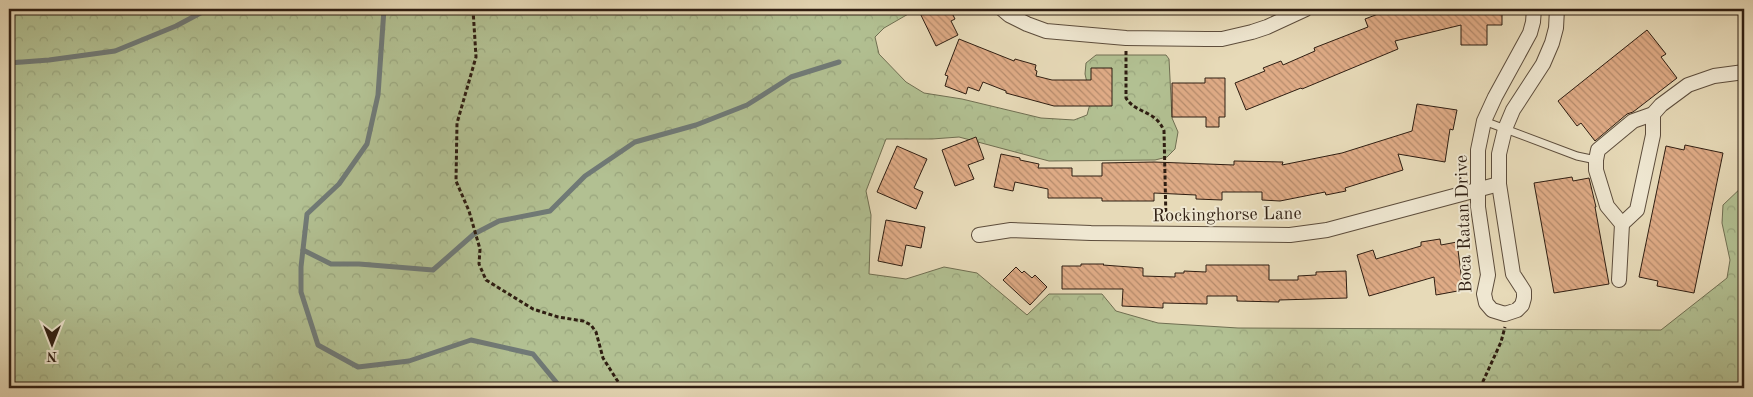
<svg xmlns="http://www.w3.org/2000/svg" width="1753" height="397" viewBox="0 0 1753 397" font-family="'Old Standard TT',serif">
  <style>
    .forest { fill: url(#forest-crowns); stroke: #706f52 }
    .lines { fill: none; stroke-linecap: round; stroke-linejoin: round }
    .stream { stroke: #707a77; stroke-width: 5 }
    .building { fill: url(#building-back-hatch); stroke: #2f1e12 }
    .lane-casing { stroke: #5d4d3c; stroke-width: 9 }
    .street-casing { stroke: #5d4d3c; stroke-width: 16 }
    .path { stroke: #2f1e12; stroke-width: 3; stroke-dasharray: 4 2.5; stroke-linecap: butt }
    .lane { stroke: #efe7d1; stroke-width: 7 }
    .street { stroke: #efe7d1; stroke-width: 14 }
    .labels { text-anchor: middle; stroke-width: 4; stroke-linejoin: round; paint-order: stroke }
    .street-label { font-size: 18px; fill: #2f1e12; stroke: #efe7d1 }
  </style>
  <defs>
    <pattern id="forest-crowns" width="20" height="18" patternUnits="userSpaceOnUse" patternTransform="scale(1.25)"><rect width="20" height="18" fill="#b2c092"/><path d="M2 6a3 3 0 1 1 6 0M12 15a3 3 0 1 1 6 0" fill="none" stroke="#99a57d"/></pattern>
    <pattern id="building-back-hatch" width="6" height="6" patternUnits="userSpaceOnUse" patternTransform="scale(1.25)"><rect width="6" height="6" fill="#dfab86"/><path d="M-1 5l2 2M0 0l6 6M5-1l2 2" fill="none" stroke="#b58b6c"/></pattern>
  </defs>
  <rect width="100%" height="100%" fill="#e7dab8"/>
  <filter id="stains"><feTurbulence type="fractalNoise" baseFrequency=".004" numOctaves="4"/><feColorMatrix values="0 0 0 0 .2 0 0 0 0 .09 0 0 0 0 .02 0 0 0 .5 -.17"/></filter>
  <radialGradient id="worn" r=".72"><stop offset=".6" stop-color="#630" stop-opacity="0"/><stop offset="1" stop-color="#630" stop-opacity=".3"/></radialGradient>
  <path class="forest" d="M9,9h902l-1,4 -26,15 -9,9 4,17 27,28 18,11 38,6 79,19 33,2 13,-5 4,-15 -6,-26 1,-11 10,-8h70l3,4 3,59 6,14 -3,17 -8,8 -12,3 -106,1 -90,-24 -27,2h-46l-20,52 5,24 -2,59 37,5 38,-12 33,6 50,42 22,-21h53l14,17 42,12 80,5 423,2 66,-52 3,-18 -8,-37 1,-18 21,-20v203h-1735z"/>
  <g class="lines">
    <g class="stream">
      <path d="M384,9l-6,86 -11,49 -28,40 -32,30 -6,53v25l17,53 40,22 51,-6 62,-21 62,14 28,34"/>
      <path d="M9,63l40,-3 66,-9 61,-25 32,-17"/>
      <path d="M303,250l28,14h28l74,6 41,-36 25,-13 51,-10 35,-35 50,-34 61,-17 51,-20 44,-28 48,-15"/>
    </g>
  </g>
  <g class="building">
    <path d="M918,9h32l5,10 -4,2 7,14 -22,11z"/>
    <path d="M1391,9h111v16h-15v20h-26v-20l-66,16 3,8 -96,40 -1,-1 -55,22 -11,-27 30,-12 -2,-3 18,-7 2,4 32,-14 -1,-3 54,-21 -3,-8z"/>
    <path d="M1647,30l19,24 -5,3 16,21 -44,34 -6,2 -32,27 -14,-18 -4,3 -19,-25z"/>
    <path d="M959,39l55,22 1,-2 21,6 -1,5 2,1 -1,5 16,4h39v-12h21v38h-58l-48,-13v-2l-23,-9 -4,9 -11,-4 -2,7 -21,-8 3,-10 -3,-1z"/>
    <path d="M1205,78h20v39h-6v10h-13v-10h-34v-34h33z"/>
    <path d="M1417,104l40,6 -4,20 -3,-1 -5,33 -47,-8 5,16 -58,18 1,3 -20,4 -1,-3 -45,9 -18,-1v-8h-40v8l-26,-1v-4l-42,-2v8h-52v-3h-54v-9l-33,-7 -2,9 -19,-4 7,-33 19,4v2l19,4 -1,4h34v8h30v-13l52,-1 80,3v-4l49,1 -1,3 60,-12 70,-22z"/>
    <path d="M976,137l8,22 -16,6 6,14 -19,7 -13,-36z"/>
    <path d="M1685,145l38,8 -29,140 -37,-7 1,-5 -19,-4 27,-131 18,4z"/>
    <path d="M897,146l30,13 -13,29 9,4 -7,17 -39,-17z"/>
    <path d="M1572,177l1,4 16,-3 7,29h-1l14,77 -55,9 -20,-110z"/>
    <path d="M886,220l39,7 -4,21 -15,-3 -4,21 -24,-5z"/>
    <path d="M1440,239l1,6 16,-3 6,48 -27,5 -2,-18 -65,19 -12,-41 16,-5 3,9 45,-13v-4z"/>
    <path d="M1081,264h23l-1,1 40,3v8l32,1v-4h9v-2l22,1v-7h63v15h29v-4l18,-1v-3l30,-1 1,27 -68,2v2l-42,-1v-5h-30v8l-44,-1v5l-41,-2 1,-17h-61v-23h19z"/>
    <path d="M1016,267l6,6 2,-2 8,7 3,-3 12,12 -17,18 -27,-25z"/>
  </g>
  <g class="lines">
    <defs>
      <path id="lane" d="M1484,121l93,35 19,4"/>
      <g id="street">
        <path d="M1002,9l7,6 18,9 19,7 80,7 80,1h16l30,-7 15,-5 39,-18"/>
        <path d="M1534,9l-1,13 -3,11 -35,64 -11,24 -6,29v57l10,68 -4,19 2,9 6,7 13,4 12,-4 5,-5 2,-7v-7l-11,-17 -14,-90v-30l6,-25 8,-19 30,-46 9,-21 4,-15 1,-19"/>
        <path d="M1622,224l15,-14 16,-75v-21"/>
        <path d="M979,235l32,-5 80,3 199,2 37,-5 172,-46"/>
        <path d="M1619,280l3,-56 -15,-18 -11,-36v-10l2,-10 35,-29 20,-7 8,-9 27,-20 26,-9 30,-4"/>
      </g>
    </defs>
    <use href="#lane" class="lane-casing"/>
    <use href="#street" class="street-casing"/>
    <g class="path">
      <path d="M473,9l3,48 -19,66 -1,58 13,30 11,38 -1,15 7,16 47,29 25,8 25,4 8,4 5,7 7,26 19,30"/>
      <path d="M1126,51v47c10,16 30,12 38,33l2,89"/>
      <path d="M1480,388l21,-46 4,-15"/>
    </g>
    <use href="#lane" class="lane"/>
    <use href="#street" class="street"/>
  </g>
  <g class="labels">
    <g class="street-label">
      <text transform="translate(1227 214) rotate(-1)" y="6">Rockinghorse Lane</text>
      <text transform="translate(1463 224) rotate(-92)" y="6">Boca Ratan Drive</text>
    </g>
  </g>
  <rect width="1753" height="397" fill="none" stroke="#e7dab8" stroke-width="30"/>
  <rect x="10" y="10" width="1733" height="377" fill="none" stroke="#2f1e12" stroke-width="2.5"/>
  <rect x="15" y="15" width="1723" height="367" fill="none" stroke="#2f1e12"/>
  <g transform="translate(52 344) rotate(180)" stroke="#efe7d1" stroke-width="4" paint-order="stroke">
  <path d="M0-4L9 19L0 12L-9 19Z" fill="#2f1e12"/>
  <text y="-8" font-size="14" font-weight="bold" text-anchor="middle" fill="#2f1e12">N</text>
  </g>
  <rect width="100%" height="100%" filter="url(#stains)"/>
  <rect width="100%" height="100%" fill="url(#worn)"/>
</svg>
